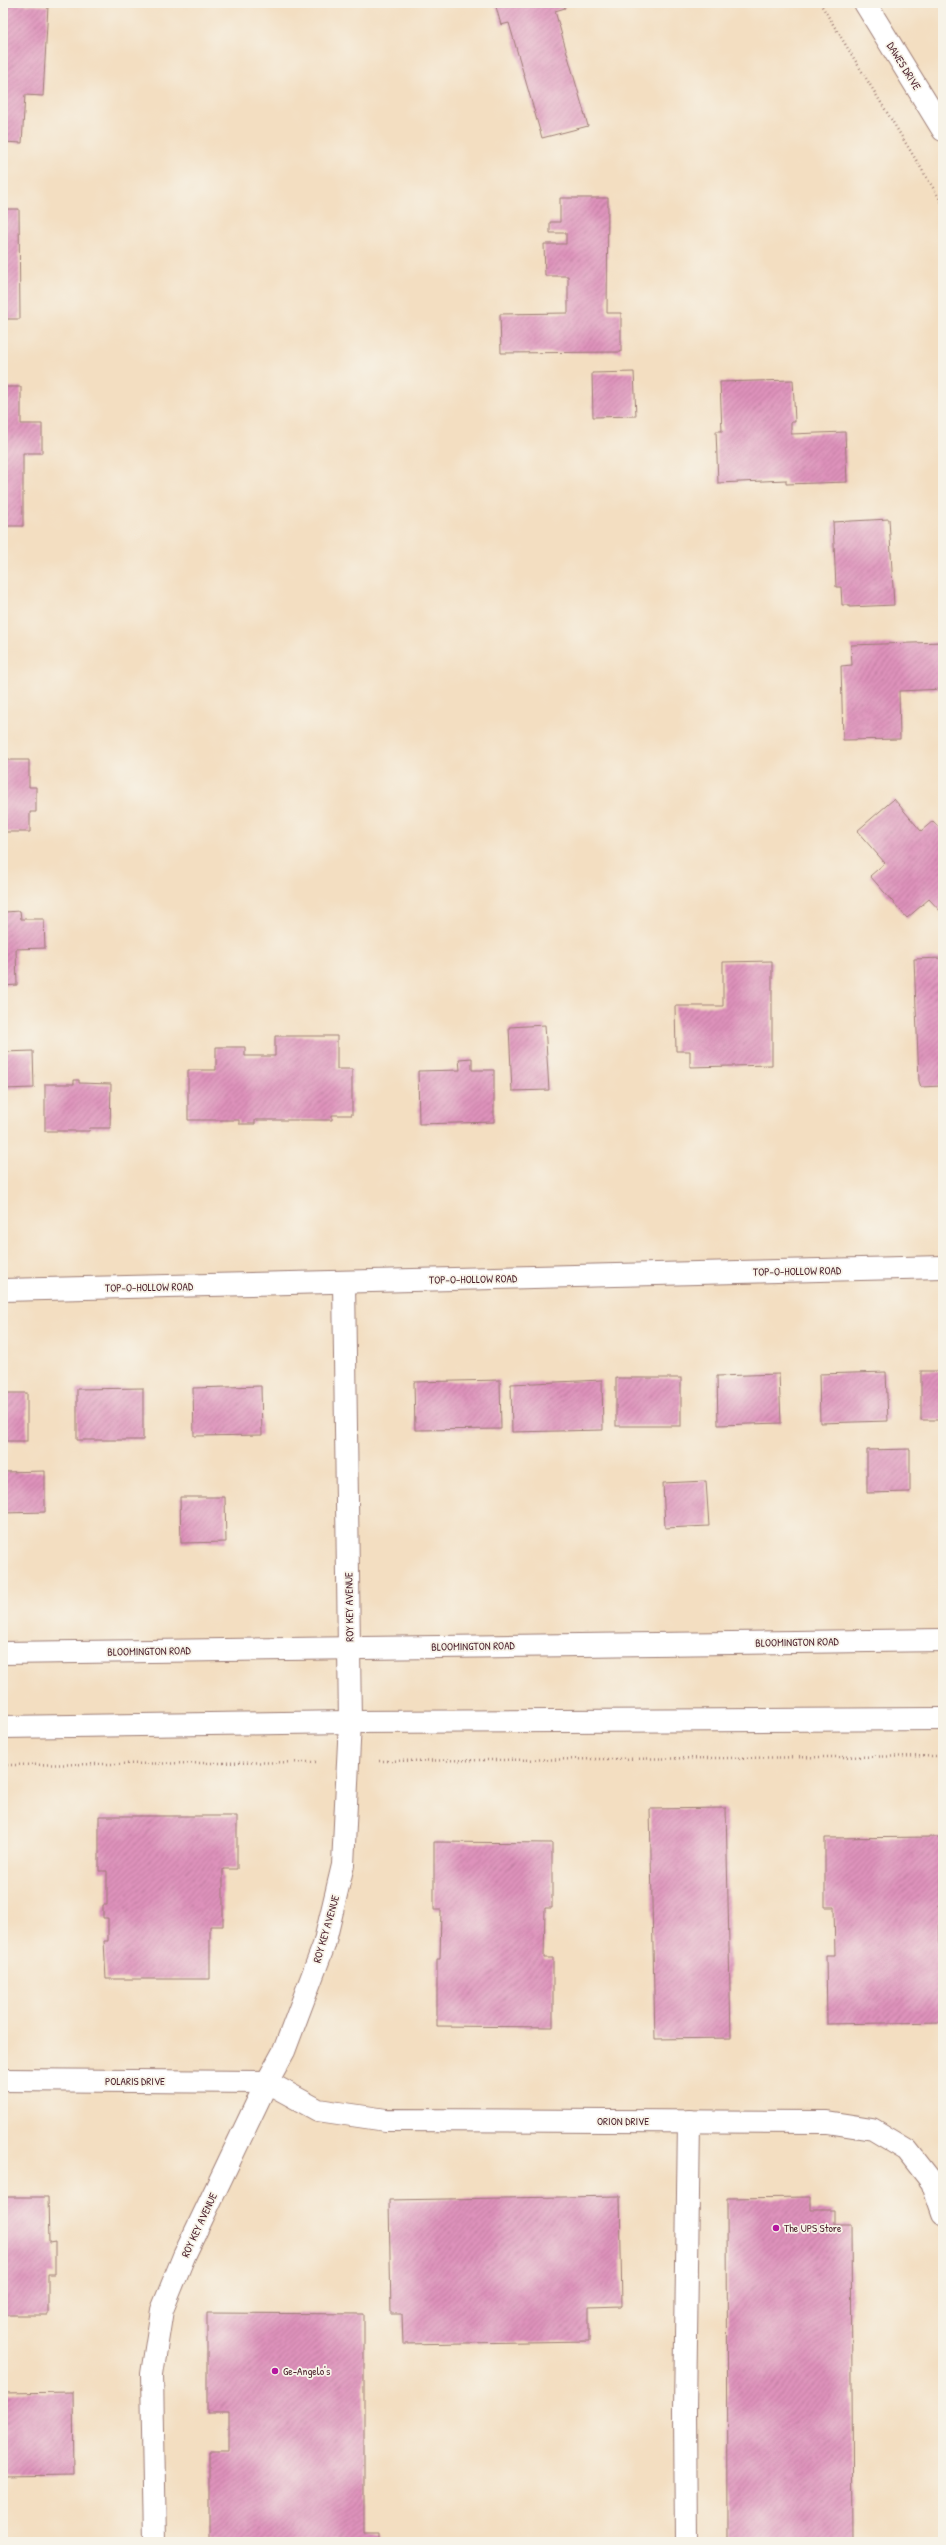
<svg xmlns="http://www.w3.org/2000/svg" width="946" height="2545" viewBox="0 0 946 2545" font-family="'Patrick Hand',sans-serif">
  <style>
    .building { fill: url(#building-hatch) }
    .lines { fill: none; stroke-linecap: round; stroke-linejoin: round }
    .minor-casing { stroke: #9e7e76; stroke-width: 24 }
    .path { stroke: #9e7e76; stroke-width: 2.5; stroke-dasharray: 1 3; stroke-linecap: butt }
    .minor { stroke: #fff; stroke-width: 22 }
    .poi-dot { fill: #b5179e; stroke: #f7f3e8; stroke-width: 1.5 }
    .labels { text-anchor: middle; stroke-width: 3.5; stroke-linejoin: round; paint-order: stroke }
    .street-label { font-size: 11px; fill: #4a1f2b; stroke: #f7f3e8 }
    .poi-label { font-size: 11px; fill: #4a1f2b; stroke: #f7f3e8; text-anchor: start }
  </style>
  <defs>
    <pattern id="building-hatch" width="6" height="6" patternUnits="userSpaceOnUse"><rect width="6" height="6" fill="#de92bb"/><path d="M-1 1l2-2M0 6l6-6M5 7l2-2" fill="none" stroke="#b67798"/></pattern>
  </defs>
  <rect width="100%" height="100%" fill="#f7f3e8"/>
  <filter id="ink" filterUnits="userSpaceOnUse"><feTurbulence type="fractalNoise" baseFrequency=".025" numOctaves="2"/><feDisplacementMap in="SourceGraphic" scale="8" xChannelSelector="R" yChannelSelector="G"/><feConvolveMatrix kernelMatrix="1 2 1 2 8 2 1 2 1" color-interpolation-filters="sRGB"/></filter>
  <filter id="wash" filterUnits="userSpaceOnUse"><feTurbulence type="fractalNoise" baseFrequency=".012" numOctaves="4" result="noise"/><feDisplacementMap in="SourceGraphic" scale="16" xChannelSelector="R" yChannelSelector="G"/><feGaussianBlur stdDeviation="0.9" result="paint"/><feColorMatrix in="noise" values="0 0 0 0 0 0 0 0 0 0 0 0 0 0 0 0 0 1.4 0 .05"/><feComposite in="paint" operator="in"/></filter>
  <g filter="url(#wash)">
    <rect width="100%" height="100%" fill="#f3dec1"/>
    <g id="blocks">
      <g class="building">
        <path d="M3,3l45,3 -5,90 -18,-1 -3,48 -19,-1z"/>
        <path d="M495,3h68l2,5 -10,3 33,115 -46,12 -33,-115 -8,2z"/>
        <path d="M560,198h48l-1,115h14v39l-120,1 -1,-39 68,-1v-37h-23l-1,-32h22v-11h-16v-11h10z"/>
        <path d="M3,209h16l1,110h-17z"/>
        <path d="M634,372l2,44 -43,1 -1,-44z"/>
        <path d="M793,380l2,42h-4v12l54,-2 2,50 -61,2v-4l-68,3 -2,-52h6l-2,-49z"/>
        <path d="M3,387h18v37h21v29h-19v73h-20z"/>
        <path d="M889,519l5,86 -45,2v-2h-7l-1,-18h-5l-3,-65z"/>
        <path d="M943,642v47l-44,2 1,48 -57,1 -2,-74 11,-1 -1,-20z"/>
        <path d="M3,760h26v27h7v25h-6v20h-27z"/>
        <path d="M894,799l27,32 12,-10 10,11v82l-14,-15 -22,19 -37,-42 15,-13 -28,-32z"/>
        <path d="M3,901l2,11 15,-1 1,8h23l1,29 -29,1 1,36 -14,1z"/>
        <path d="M943,958v149h-2v-21l-20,1 -2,-6 -5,-122z"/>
        <path d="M772,961v104l-82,2v-16h-14l-1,-45h48v-44z"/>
        <path d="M545,1025l4,65 -37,1 -3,-64z"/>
        <path d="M275,1036h62v33h15v46h-20v5h-77v4h-16v-4h-51v-50h28v-23h29v9h30z"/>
        <path d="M33,1051l1,37 -31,1v-37z"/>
        <path d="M472,1058v12h22v52l-75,2 -1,-53 42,-1 -1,-11z"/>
        <path d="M74,1080h5v3l32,1 -1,44h-20l-1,3h-44v-47h29z"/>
        <rect x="921" y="1371" width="22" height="49"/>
        <path d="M886,1372l2,49 -68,2 -1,-49z"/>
        <path d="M779,1374l2,49 -63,2 -1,-49z"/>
        <rect x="616" y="1378" width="65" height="48"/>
        <path d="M500,1380l1,49 -86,1 -1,-48z"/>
        <path d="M602,1380l1,50 -91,2 -1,-48z"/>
        <path d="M261,1386l1,49 -68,1 -1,-48z"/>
        <path d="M143,1388v52h-66v-51z"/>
        <rect x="3" y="1393" width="24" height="48"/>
        <path d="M910,1449v43l-43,1v-43z"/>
        <path d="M45,1471v41l-42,1v-41z"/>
        <path d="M706,1481l3,45 -44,2 -2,-45z"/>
        <path d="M180,1497h45l1,45 -45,1z"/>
        <path d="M726,1808l5,230 -76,1 -5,-230z"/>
        <path d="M99,1816h138v53h-14v57h-13v53h-104l-2,-38h4v-23h-5v-13h4v-34h-8z"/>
        <path d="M941,1837v68h-2l3,117 -115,2 -1,-69h9l-1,-48h-9v-69z"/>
        <path d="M434,1842l118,1v65h-7l-1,50h9v69l-116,-1v-67h3l1,-49h-7z"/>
        <path d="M620,2196l2,110 -33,1v34l-186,3 -1,-30h-11l-2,-114z"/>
        <path d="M3,2197h45l1,46 6,-1v32h-7v41h-45z"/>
        <path d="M811,2197v13h23v14h17l2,318h-125l-1,-344z"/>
        <path d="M207,2313l157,1v219h15v9h-170v-91h20v-38h-22z"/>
        <path d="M73,2392l1,83 -71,1v-83z"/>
      </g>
    </g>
  </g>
  <g filter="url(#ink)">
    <use href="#blocks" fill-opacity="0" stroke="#9e7e76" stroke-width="1"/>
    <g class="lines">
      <defs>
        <g id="minor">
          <path d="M865,3l78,127"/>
          <path d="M3,1290l940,-23"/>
          <path d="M3,1653l940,-13"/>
          <path d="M3,1727l347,-5 593,-3"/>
          <path d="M3,2080l264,2 51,28 68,10 441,2 45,7 35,21 25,32 11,32"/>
          <path d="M155,2542l-3,-168 10,-64 22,-54 83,-174 17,-31 40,-106 19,-80 7,-143 -6,-440"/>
          <path d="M686,2542l-1,-131 4,-290"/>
        </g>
      </defs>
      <use href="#minor" class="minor-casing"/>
      <g class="path">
        <path d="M820,3l123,201"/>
        <path d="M379,1761l564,-5"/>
        <path d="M3,1765l313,-3"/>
      </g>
      <use href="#minor" class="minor"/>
    </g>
  </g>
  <g class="poi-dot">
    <circle cx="776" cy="2228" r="4"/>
    <circle cx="275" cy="2371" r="4"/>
  </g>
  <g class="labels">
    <g class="street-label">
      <text transform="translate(904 66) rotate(58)" y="4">DAWES DRIVE</text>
      <text transform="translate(797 1271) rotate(-1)" y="4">TOP-O-HOLLOW ROAD</text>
      <text transform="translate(473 1279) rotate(-1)" y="4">TOP-O-HOLLOW ROAD</text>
      <text transform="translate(149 1287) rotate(-1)" y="4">TOP-O-HOLLOW ROAD</text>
      <text transform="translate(349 1607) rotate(-91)" y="4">ROY KEY AVENUE</text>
      <text transform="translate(797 1642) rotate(-1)" y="4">BLOOMINGTON ROAD</text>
      <text transform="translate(473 1646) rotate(-1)" y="4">BLOOMINGTON ROAD</text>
      <text transform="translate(149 1651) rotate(-1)" y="4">BLOOMINGTON ROAD</text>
      <text transform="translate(326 1929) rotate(-74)" y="4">ROY KEY AVENUE</text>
      <text x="135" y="2085">POLARIS DRIVE</text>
      <text x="623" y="2125">ORION DRIVE</text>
      <text transform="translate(199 2225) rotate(-65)" y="4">ROY KEY AVENUE</text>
    </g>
    <g class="poi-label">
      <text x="784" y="2232">The UPS Store</text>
      <text x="283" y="2375">Ge-Angelo's</text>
    </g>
  </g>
  <rect width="946" height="2545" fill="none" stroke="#f7f3e8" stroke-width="16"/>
</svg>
